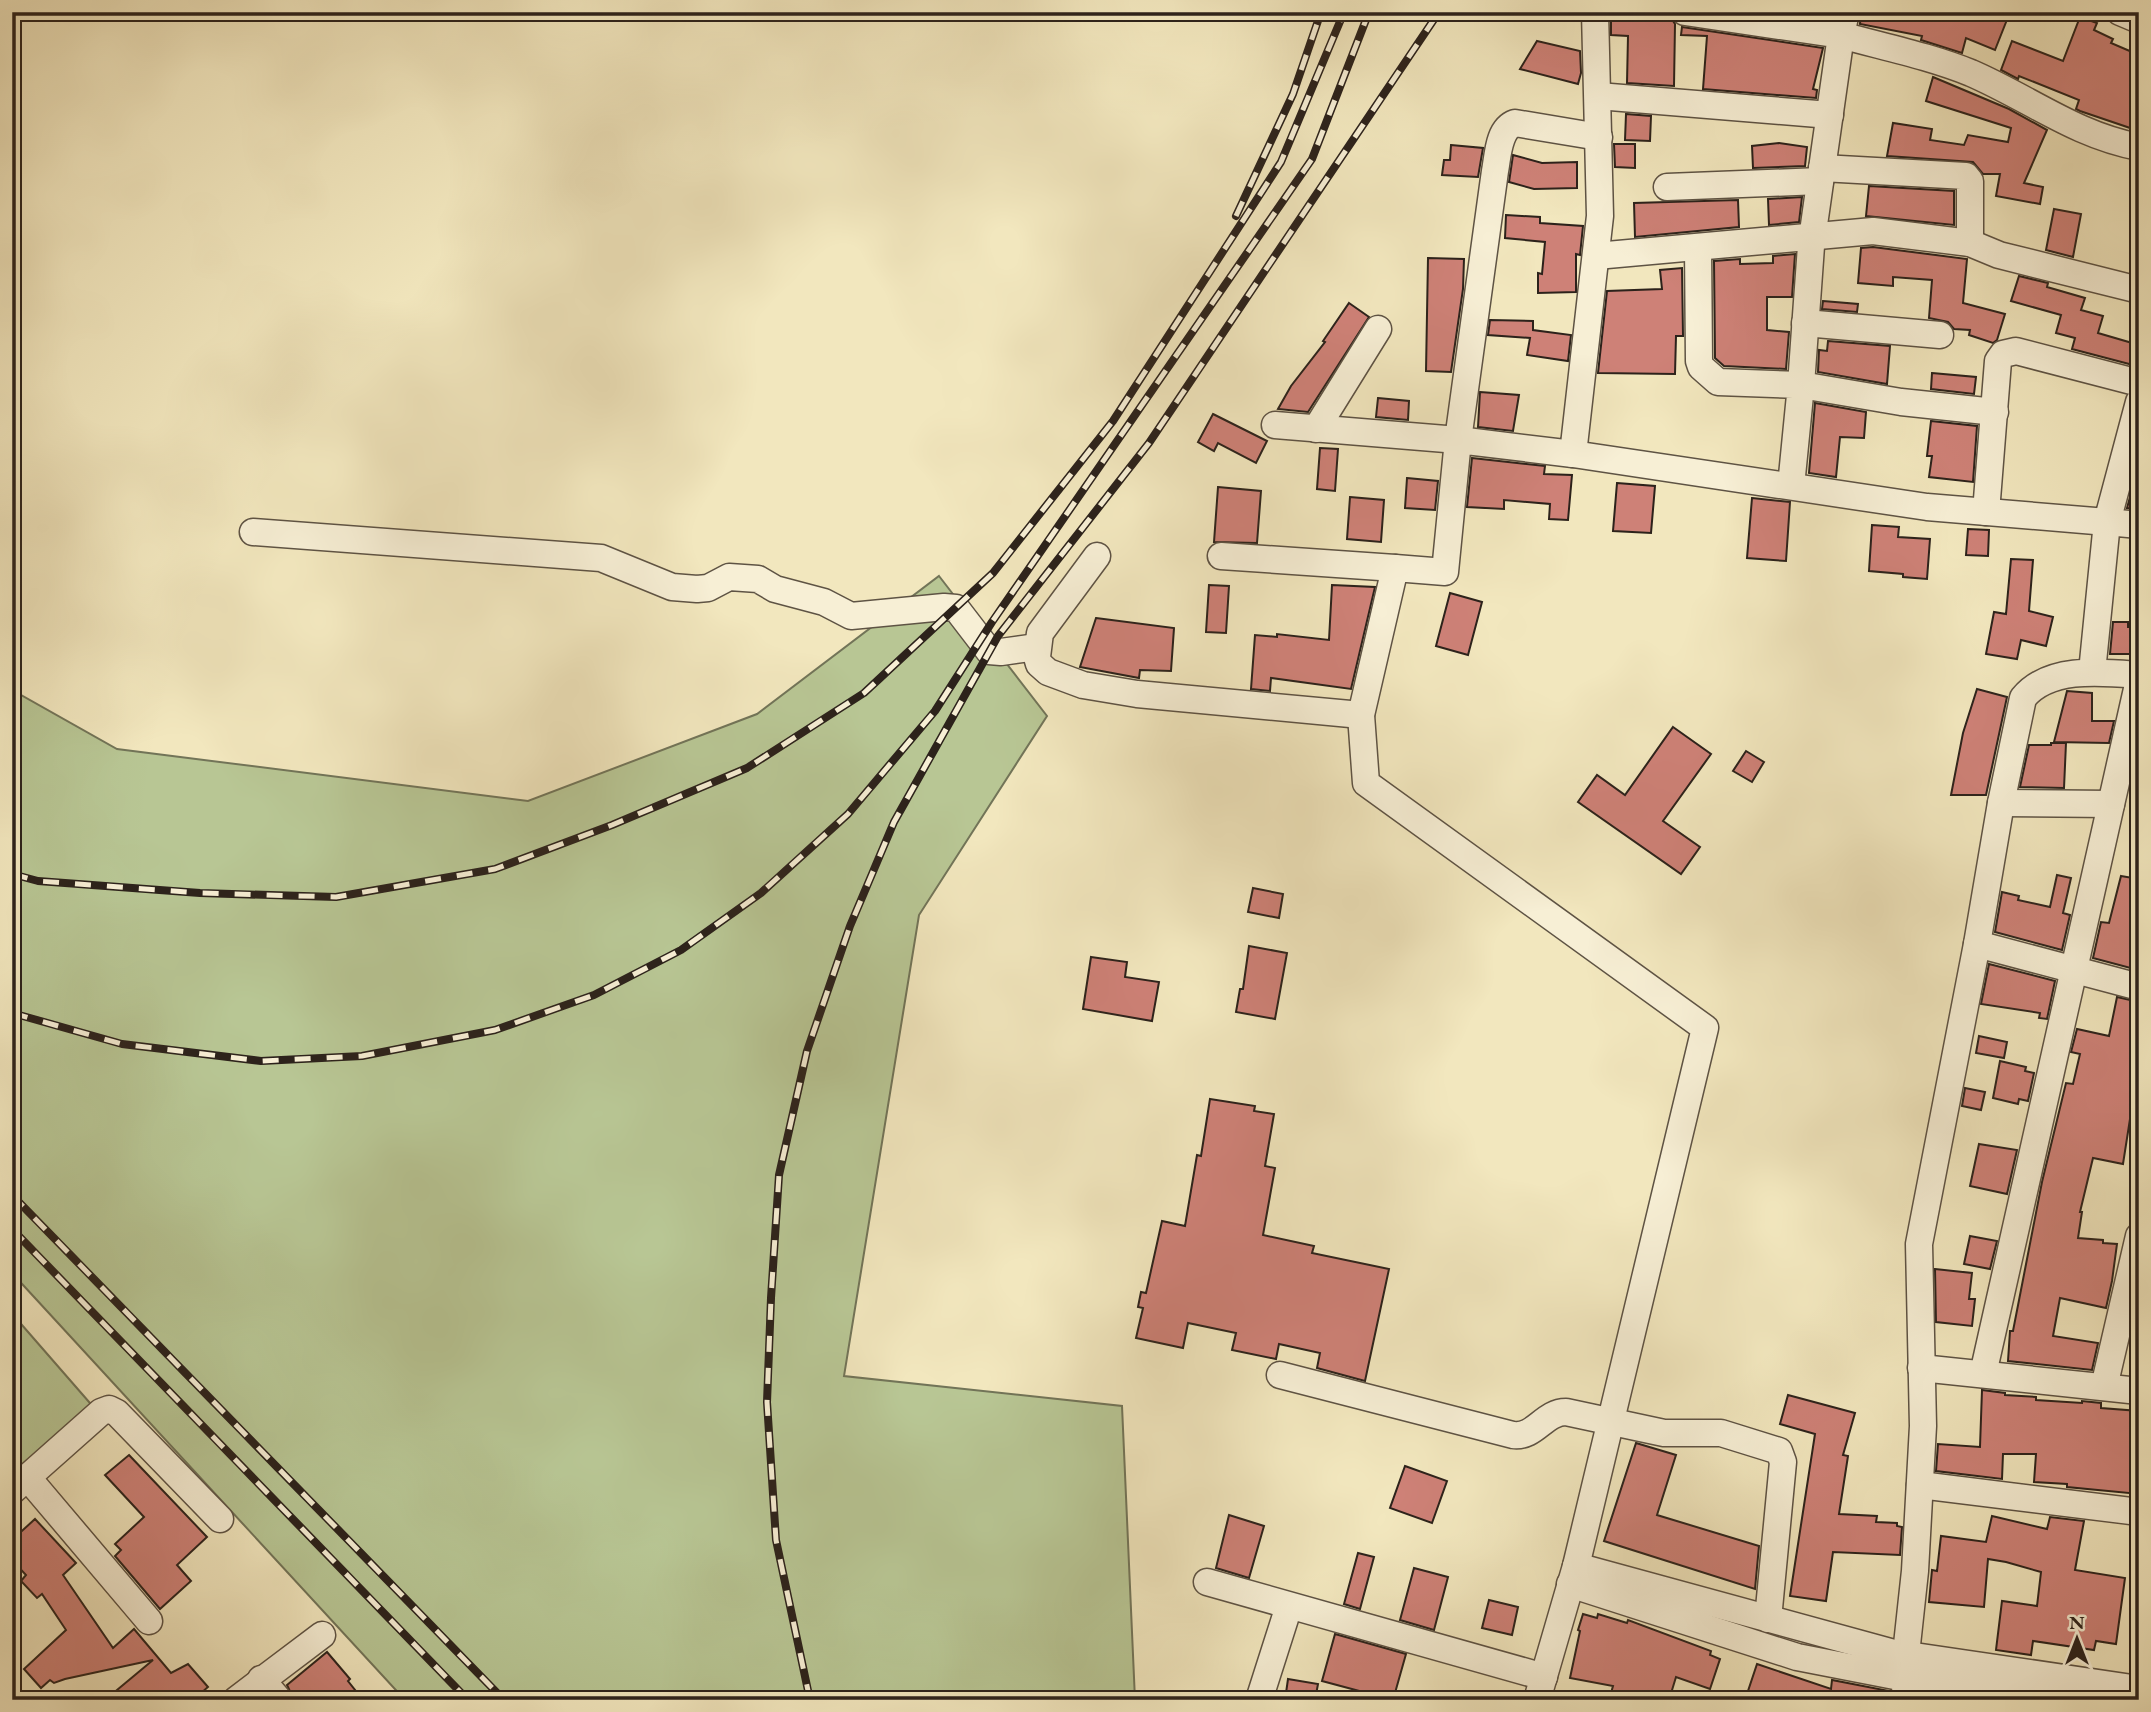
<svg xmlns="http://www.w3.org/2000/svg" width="2151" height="1712" viewBox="0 0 2151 1712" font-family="'EB Garamond',serif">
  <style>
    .green { fill: #b8c694; stroke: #727458; stroke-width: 2 }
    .building { fill: #ce8177; stroke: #2c221b; stroke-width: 2 }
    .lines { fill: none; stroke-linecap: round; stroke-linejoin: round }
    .minor-casing { stroke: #5e5344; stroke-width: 29 }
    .minor { stroke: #f7efd5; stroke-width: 26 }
    .rail-casing { stroke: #2c221b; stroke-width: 8 }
    .rail { stroke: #f7efd5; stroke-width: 5; stroke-dasharray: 16; stroke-linecap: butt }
  </style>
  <rect width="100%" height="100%" fill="#f2e7be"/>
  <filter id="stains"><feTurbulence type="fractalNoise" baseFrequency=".00286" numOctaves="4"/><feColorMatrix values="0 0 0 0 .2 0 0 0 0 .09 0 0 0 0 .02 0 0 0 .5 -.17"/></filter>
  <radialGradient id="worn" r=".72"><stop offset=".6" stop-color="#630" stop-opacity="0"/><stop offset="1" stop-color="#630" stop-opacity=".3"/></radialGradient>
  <g class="green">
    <path d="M939,576l108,140 -128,199 -75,461 278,30 13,294h-730l-393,-427v-583l105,59 411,52 229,-87z"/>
    <path d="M15,1317l81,93 -84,73v-163z"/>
  </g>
  <g class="building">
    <path d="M1611,12h38v7l24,2 2,3 -1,62 -47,-3 1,-47 -17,-1z"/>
    <path d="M1861,12h149l-15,38 -29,-12 -4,15 -41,-13 1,-4 -62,-12z"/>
    <path d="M2080,17l17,6 -3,7 19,9 -2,4 28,12v76l-59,-20 -4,-2 3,-9 -60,-24 -1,3 -17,-9 11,-29 51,20z"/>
    <path d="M1682,27l141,21 -10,41 4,1 -1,8 -113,-9 4,-53 -26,-1z"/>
    <path d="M1537,41l43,10 1,22 -3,11 -58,-15z"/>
    <path d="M1933,77l76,32 38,21 -23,53 19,4 -3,17 -44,-8 4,-22h-17l-10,-12 -86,-6 6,-33 39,6 -2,11 34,5 4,-10 40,7 3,-14 -85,-27z"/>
    <path d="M1626,114l25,2 -1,25 -25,-1z"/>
    <path d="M1779,143l28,4 -2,19 -52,2 -1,-22z"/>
    <path d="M1614,144h21v24l-20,-1z"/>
    <path d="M1451,145l32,3 -5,29 -36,-2 2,-15h6z"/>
    <path d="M1513,155l29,8 35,-1v26l-43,1 -25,-7z"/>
    <path d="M1869,186l85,5v34l-88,-9z"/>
    <path d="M1802,197l-3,25 -30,3 -1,-26z"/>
    <path d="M1738,200l1,27 -104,10 -1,-34z"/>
    <path d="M2054,209l27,5 -8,43 -27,-7z"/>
    <path d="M1506,215l34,2v6l43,3 -3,29 -4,-1v38l-38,1v-20l4,1 3,-32 -40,-4z"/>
    <path d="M1873,247l94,12 -4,44 42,11 -8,26 -4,3 -24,-8 1,-5 -16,-1 -6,-7 -19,-4 3,-38 -39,-3v9l-35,-3 3,-35z"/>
    <path d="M1795,254l-3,43h-25v33l22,2 -3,37 -62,-3 -9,-8 -1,-97 26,-2v5l33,-1v-7z"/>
    <path d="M1428,258l36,1 -1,30 -12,83 -25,-1z"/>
    <path d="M1682,268l1,68h-7l-1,38 -77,-1 9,-82 55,-2 -2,-19z"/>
    <path d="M2019,276l29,7 -1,4 38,11 -4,12 22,6 -5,17 41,12 -6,20 -61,-16 3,-11 -19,-5 5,-18 -50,-14z"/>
    <path d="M1823,301l35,3 -1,8 -35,-3z"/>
    <path d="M1349,303l20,14 -61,95 -30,-3 13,-23 34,-44 -2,-1z"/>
    <path d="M1490,320l43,1v9l38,5 -3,26 -41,-6 3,-17 -42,-3z"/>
    <path d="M1828,341l62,5 -3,38 -69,-12 1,-22 8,1z"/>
    <path d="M1932,373l44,4 -2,17 -43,-5z"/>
    <path d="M1480,392l39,3 -6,36 -35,-4z"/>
    <path d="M1378,398l31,3 -1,19 -32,-3z"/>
    <path d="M1815,403l51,9 -2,26 -24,-1 -4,40 -27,-4z"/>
    <path d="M1213,414l54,27 -11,22 -38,-20 -4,8 -16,-9z"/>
    <path d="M1931,421l46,5 -4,56 -44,-5 3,-21h-5z"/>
    <path d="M1320,448l18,1 -3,42 -18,-2z"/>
    <path d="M1472,458l73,8 -1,8 28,1 -4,45 -19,-1 1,-15 -46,-4v9l-37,-2z"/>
    <path d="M2138,468l1,41 -12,-1z"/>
    <path d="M1407,478l31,3 -3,29 -30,-2z"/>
    <path d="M1617,483l38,3 -4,47 -38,-2z"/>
    <path d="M1218,487l43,4 -4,52 -43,-1z"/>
    <path d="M1350,497l34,3 -3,42 -34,-3z"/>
    <path d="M1752,498l38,4 -4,59 -39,-3z"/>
    <path d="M1872,525l27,2 -1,10 32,2 -3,40 -24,-2v-3l-34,-3z"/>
    <path d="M1968,529l21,1 -1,26 -22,-1z"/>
    <path d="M2011,559l22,1 -4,51 24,6 -7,29 -25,-6 -4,19 -31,-5 8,-42 12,2z"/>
    <path d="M1209,585l20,1 -3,47 -20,-1z"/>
    <path d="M1332,585l43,2 -24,102 -80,-11 -1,13 -19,-2 4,-54 22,2v-3l52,6z"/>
    <path d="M1450,593l32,9 -14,53 -32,-9z"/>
    <path d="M1096,618l78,10 -3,43 -31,-1 -1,8 -59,-11z"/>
    <path d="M2113,622h15v5h11v27h-29z"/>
    <path d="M1977,689l30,8 -21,98h-35l12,-62z"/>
    <path d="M2067,691l25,2v28h22l-5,22 -55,-1z"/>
    <path d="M1673,727l38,27 -48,67 37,26 -19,27 -103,-72 19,-27 28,20z"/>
    <path d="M2051,743h15l-2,45 -44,-1 9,-42h22z"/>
    <path d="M1746,751l18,11 -12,20 -19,-11z"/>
    <path d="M2057,875l14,3 -8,35 7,2 -8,35 -67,-18 7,-40 17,4 -1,4 32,7z"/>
    <path d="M2121,876l18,3 -1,91 -45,-12 8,-36 8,1z"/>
    <path d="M1253,888l30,6 -4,24 -31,-6z"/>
    <path d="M1249,946l38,7 -12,66 -39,-7 4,-23h3z"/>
    <path d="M1091,957l36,5 -2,15 34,5 -7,39 -69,-12z"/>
    <path d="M1989,964l66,17 -8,38 -8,-1 1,-5 -59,-9z"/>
    <path d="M2117,997l22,5v20l-8,36 8,2v61l-9,-2 -7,45 -30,-6 -13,54h2l-4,26 25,2v3l14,1 -5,37 -6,27 -46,-10 -7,38 45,7 -6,27 -84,-9 2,-30h3l29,-149 24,-99 7,1 7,-30 -9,-2 6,-23 32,7z"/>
    <path d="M1979,1036l28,6 -3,16 -28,-5z"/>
    <path d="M2000,1061l26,6 -1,4 9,2 -6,28 -9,-2 -1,5 -25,-6z"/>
    <path d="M1965,1088l20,4 -4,18 -19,-4z"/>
    <path d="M1210,1099l45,7 -1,5 20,3 -9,52 10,2 -12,67 51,11 -2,7 77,16 -24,112 -48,-13 3,-15 -41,-9 -3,15 -44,-9 4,-17 -48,-10 -5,25 -47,-10 7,-30 -5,-1 3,-15 5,1 16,-72 23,5 12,-71 4,1z"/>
    <path d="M1979,1144l38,6 -10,44 -37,-8z"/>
    <path d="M1970,1236l27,5 -7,28 -26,-5z"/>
    <path d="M1935,1269l37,4 -3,26h6l-3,27 -36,-4z"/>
    <path d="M1982,1390l23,3v2l31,2v3l46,3v-2l19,2v5l38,3v83l-72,-7v-3l-33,-2 2,-28h-33l-1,25 -66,-8 2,-27 42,3z"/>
    <path d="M1788,1395l67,18 -12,42 5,1 -9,58 38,2 -1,6 21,1v3l5,1 -2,28 -67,-3 -7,49 -36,-5 25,-162 -35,-10z"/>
    <path d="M1636,1443l40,12 -19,60 102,31 -4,43 -151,-48z"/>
    <path d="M129,1455l78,82 -30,28 14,16 -31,28 -45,-53 6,-6 -6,-6 29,-27 -39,-42z"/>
    <path d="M1405,1466l42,15 -15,42 -42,-15z"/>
    <path d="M1229,1515l35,11 -15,52 -33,-10z"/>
    <path d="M1992,1516l55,13 3,-12 34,4 -9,49 50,8 -9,66 -20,-3 -2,9 -61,-9 -2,14 -35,-5 6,-49 35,5 4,-34 -35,-10 -18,-3 -4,48 -55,-5 3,-32 5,1 4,-35 45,6z"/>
    <path d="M35,1519l41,44 -13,12 50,73 21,-19 37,44 17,-9 20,23 -15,13h-88l48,-40 -88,19 -11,4 -4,-3 -9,8 -17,-19 42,-39 -24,-36 -5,4 -16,-17 5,-6 -14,-15v-20z"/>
    <path d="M1358,1553l16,4 -14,52 -16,-5z"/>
    <path d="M1414,1568l34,9 -14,53 -34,-10z"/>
    <path d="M1489,1600l29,7 -6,28 -30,-7z"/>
    <path d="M1583,1614l14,4 1,-4 29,9 1,-3 83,31 -1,4 10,4 -10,30 -34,-12 -7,23h-60l4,-14 -43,-8 10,-47 -2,-1z"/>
    <path d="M1335,1634l71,20 -13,46 -71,-19z"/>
    <path d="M327,1652l23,27 -2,2 15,19h-69l-7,-15z"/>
    <path d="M1757,1664l74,25 1,-9 57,11v9h-144z"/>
    <path d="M1288,1679l30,5 -3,16h-30z"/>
  </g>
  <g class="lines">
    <defs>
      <g id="minor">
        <path d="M1685,12l156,23 -30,211 -10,139 100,17 94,10"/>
        <path d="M1846,12l-5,23c43,12 88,21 130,38 58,25 104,62 168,74"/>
        <path d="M2120,12l19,8"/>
        <path d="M1598,96l232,19"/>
        <path d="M1822,168l144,8 4,5v62"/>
        <path d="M1667,187l153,-6"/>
        <path d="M1698,247l1,114 2,6 17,15 83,3 -10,101"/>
        <path d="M1596,256l277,-25 97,12 29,12 140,35"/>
        <path d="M1805,323l135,12"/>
        <path d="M1275,425l183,15 37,-269c3,-15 3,-42 20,-48l84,14"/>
        <path d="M1316,429l62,-100"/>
        <path d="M1573,454l354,53 180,15 32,-120"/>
        <path d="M1986,512l12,-151 5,-7 13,-3 123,32"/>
        <path d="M253,532l348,26 71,29 25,2 11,-1 21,-11 29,2 17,10 49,13 27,14 93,-9 12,1 33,43 12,1 36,-5"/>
        <path d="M1097,556l-57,77 -3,24 2,7 9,8 35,13 54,9 224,21"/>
        <path d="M1221,556l174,12"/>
        <path d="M2092,672l15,-150 32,3"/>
        <path d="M2001,803l110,1"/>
        <path d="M1977,944l24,-141 22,-105c26,-32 79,-26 116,-23"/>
        <path d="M1921,1368l218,23"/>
        <path d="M1983,1374l156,-694"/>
        <path d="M1280,1375l233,60c22,3 31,-23 53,-23l98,21h57l58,18 4,11 -15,157"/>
        <path d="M2104,1387l35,-151"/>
        <path d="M28,1478l121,143"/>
        <path d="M1920,1485l219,27"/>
        <path d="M12,1491l89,-79 8,-3 8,4 103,106"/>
        <path d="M1576,1566l318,87 245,36"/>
        <path d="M1207,1582l337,95"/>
        <path d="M1570,1584l227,73 108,21 154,22"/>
        <path d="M261,1679l18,21"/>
        <path d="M236,1700l86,-65"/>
        <path d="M1259,1700l30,-94"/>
        <path d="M1537,1700l39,-134 129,-538 -339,-245 -5,-68 34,-147 50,4 13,-132 115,14 27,-238 -5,-204"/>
        <path d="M1905,1700l1,-46 9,-83 8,-145 -4,-182 58,-300 162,43"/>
      </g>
    </defs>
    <use href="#minor" class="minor-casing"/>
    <use href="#minor" class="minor"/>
    <defs>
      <g id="rail">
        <path d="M1236,216l57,-122 28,-82"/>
        <path d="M12,874l26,7 162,12 136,4 159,-28 117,-44 135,-57 117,-75 129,-120 120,-152 168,-259 63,-150"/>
        <path d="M12,1013l110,31 139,17 101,-5 133,-26 99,-35 87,-45 80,-57 87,-79 87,-103 57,-89 320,-463 57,-147"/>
        <path d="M12,1195l492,505"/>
        <path d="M12,1229l456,471"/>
        <path d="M810,1700l-34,-160 -9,-138 4,-104 8,-123 28,-124 43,-125 44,-104 104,-186 151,-193 290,-431"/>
      </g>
    </defs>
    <use href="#rail" class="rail-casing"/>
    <use href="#rail" class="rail"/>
  </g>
  <rect width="2151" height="1712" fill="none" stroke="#f2e7be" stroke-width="42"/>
  <rect x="14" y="14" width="2123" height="1684" fill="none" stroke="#2c221b" stroke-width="3.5"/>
  <rect x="21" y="21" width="2109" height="1670" fill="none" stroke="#2c221b" stroke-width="2"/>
  <g transform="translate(2077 1639)" stroke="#f7efd5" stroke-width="5" paint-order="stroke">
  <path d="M0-5L12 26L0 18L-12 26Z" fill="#2c221b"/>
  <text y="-10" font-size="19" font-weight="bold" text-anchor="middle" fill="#2c221b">N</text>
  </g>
  <rect width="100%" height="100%" filter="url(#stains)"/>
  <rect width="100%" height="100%" fill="url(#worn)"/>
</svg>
